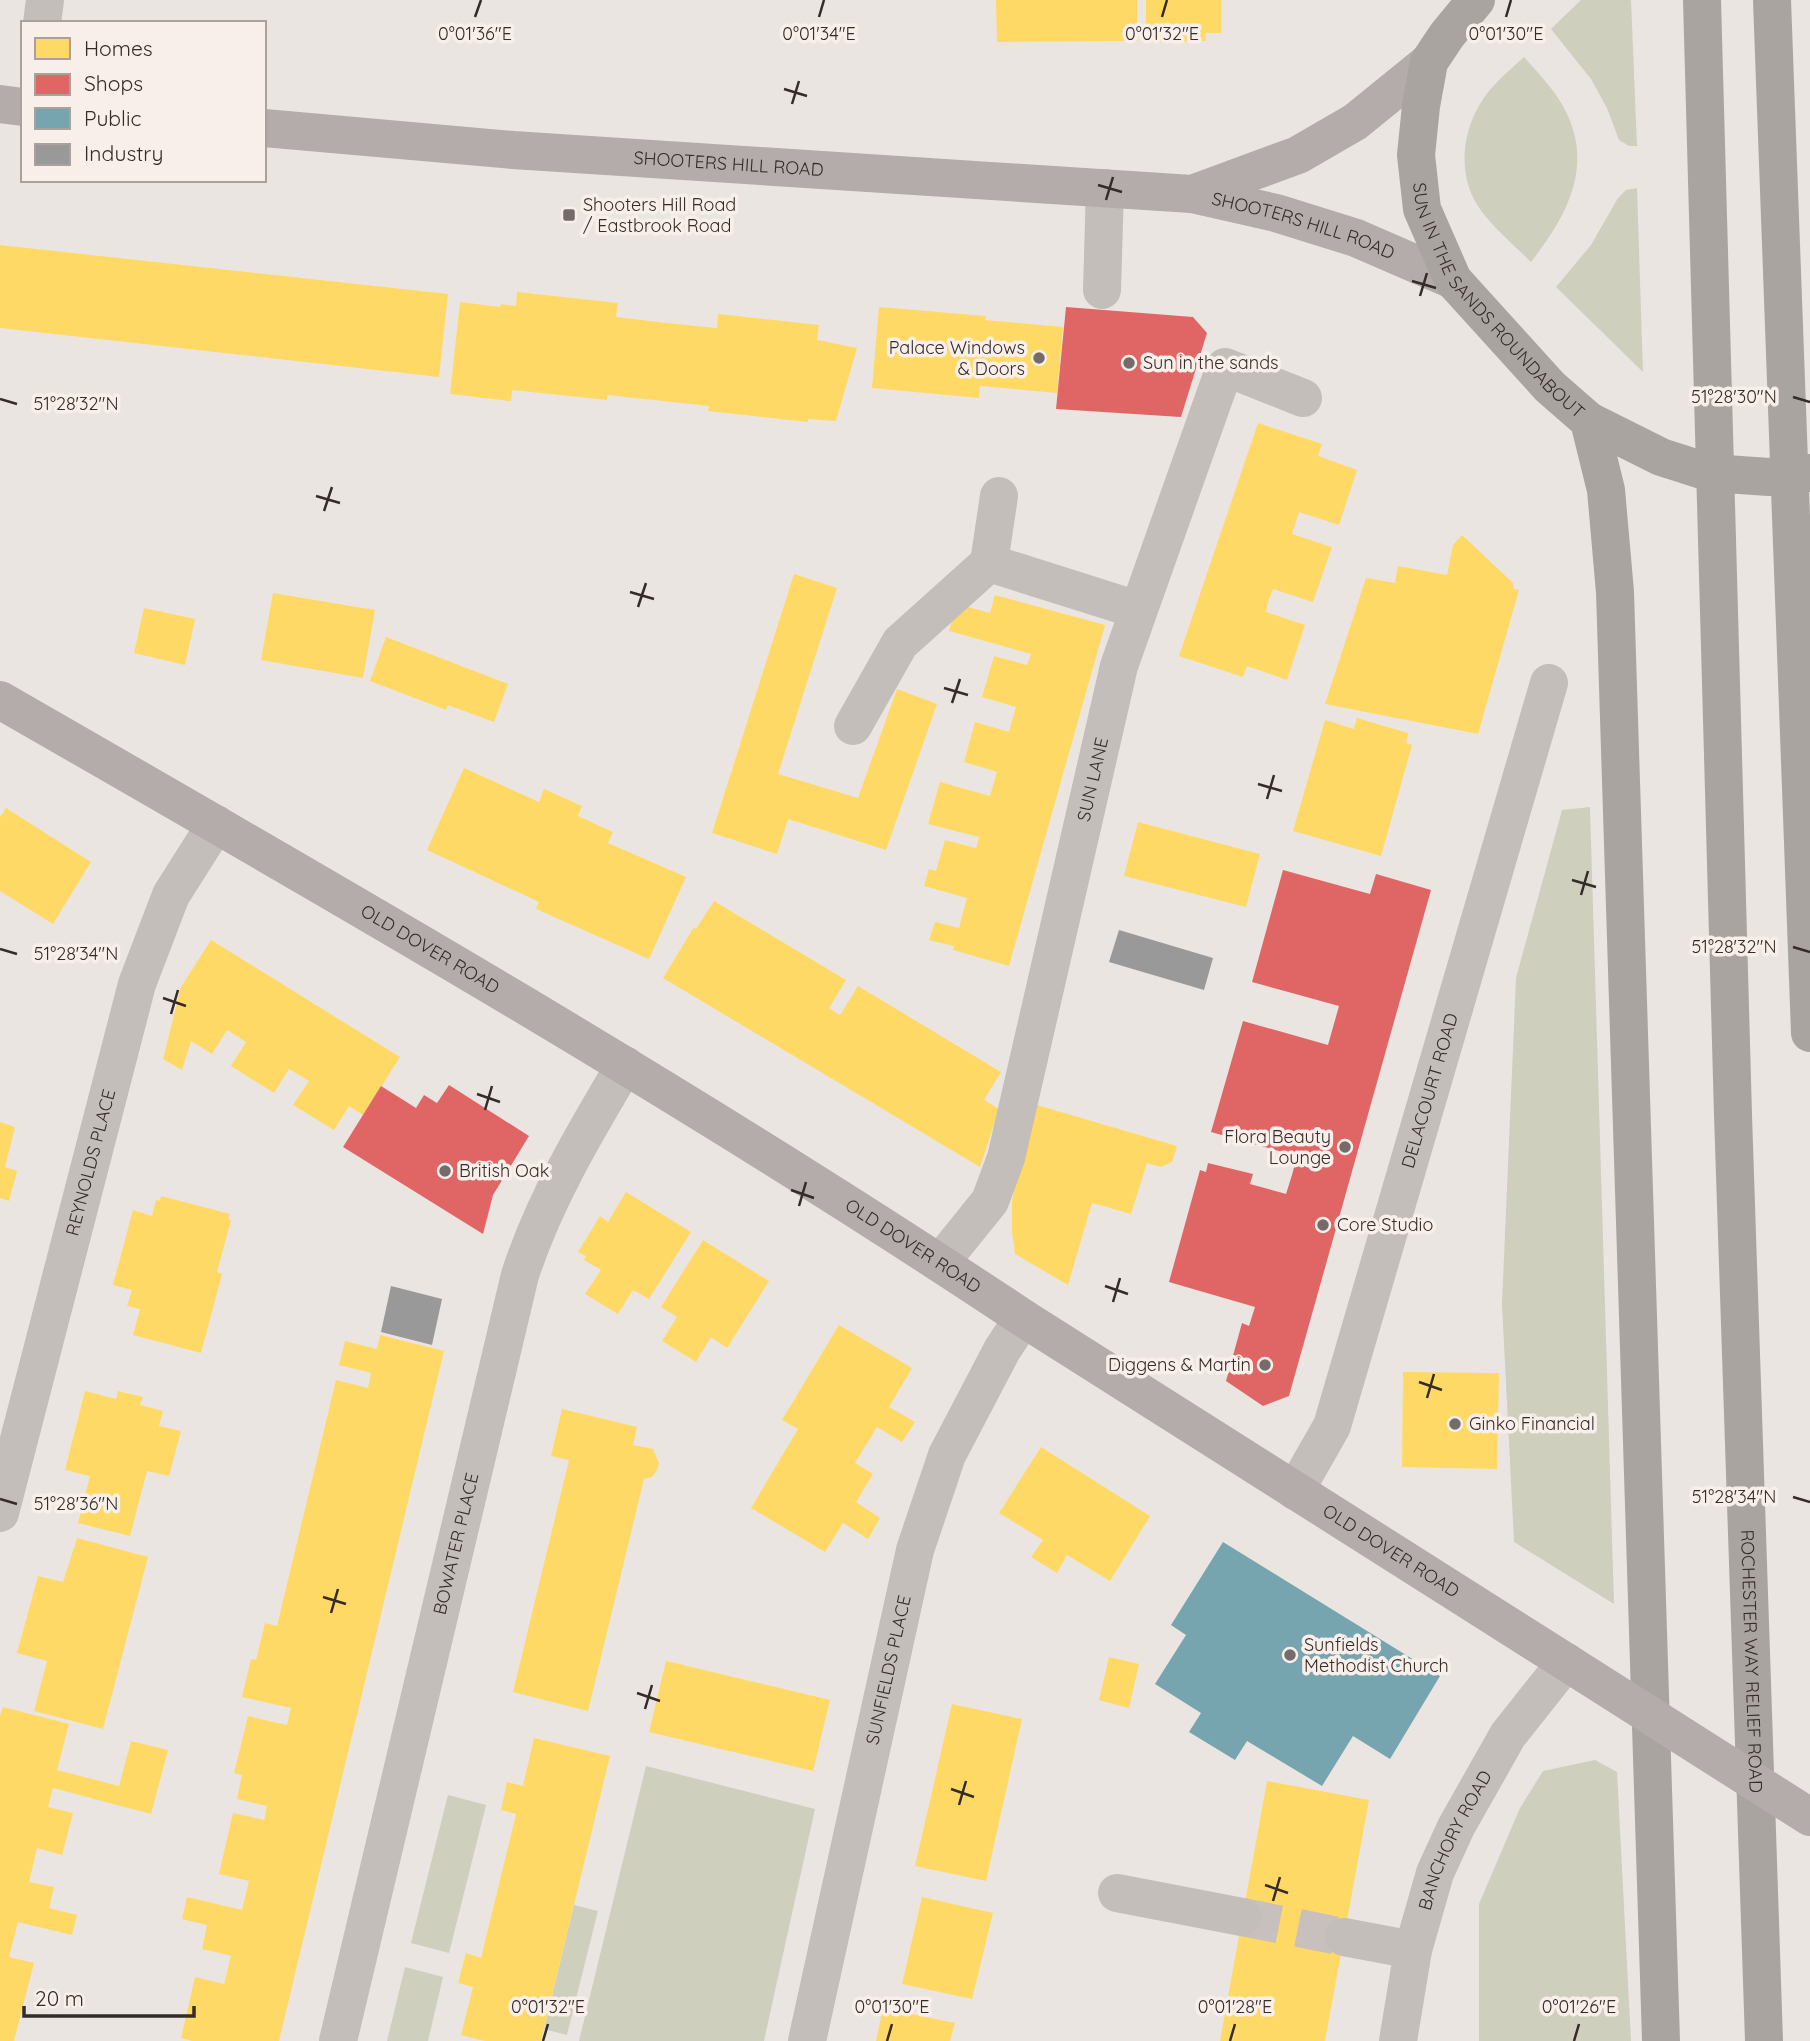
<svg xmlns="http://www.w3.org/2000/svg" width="1810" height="2041" viewBox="0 0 1810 2041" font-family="Quicksand,sans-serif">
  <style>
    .green { fill: #cfcfbd }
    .homes { fill: #ffd966 }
    .shops { fill: #e06666 }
    .public { fill: #76a5af }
    .industry { fill: #999 }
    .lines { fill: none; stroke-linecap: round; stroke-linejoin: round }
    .minor-tunnel { stroke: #c7c0bd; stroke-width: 38; stroke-dasharray: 38 19; stroke-linecap: butt }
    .minor { stroke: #c4bebb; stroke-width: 38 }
    .major { stroke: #b3acaa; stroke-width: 38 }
    .highway { stroke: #aaa4a1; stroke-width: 38 }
    .major-bridge { stroke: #b3acaa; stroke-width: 38 }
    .highway-bridge { stroke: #aaa4a1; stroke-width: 38 }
    .ticks { fill: none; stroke: #352b29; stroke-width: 2.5 }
    .poi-dot { fill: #756c6a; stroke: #f8efea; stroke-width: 2.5 }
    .labels { text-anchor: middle; stroke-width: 7; stroke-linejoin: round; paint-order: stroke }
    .street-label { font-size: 18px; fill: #352b29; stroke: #f8efea }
    .poi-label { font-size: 18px; fill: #352b29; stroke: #f8efea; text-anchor: start }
    .ticks-label { font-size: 18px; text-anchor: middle; fill: #352b29; stroke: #f8efea; stroke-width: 7; stroke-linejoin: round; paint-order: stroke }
  </style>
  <rect width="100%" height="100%" fill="#ebe5e2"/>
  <g class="green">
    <path d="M1581,0h50l6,146h-8l-10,-6 -12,-32 -16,-29 -40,-50z"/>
    <path d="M1524,57c14,16 30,32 40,51 31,57 3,108 -33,154 -16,-16 -35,-32 -49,-50 -24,-31 -22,-75 -2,-108 10,-18 29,-33 44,-47z"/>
    <path d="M1637,188l6,184 -87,-85 35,-42 27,-47 8,-8z"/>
    <path d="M1590,807l24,797 -100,-62 -12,-238 14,-326 46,-168z"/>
    <path d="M1595,1760l22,12 14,269h-152v-137l41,-96 23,-37z"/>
    <path d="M646,1766l169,43 -51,232h-185z"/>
    <path d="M448,1795l38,10 -37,148 -38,-10z"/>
    <path d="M574,1905l24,6 -31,124 -23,-6z"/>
    <path d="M405,1967l38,10 -15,64h-41z"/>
  </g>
  <g class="homes">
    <path d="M996,0h141v41l-140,1z"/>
    <path d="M1146,0h75v33h-16l1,8 -60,1z"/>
    <path d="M0,245l448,49 -9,83 -439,-49z"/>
    <path d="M517,292l101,11 -2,14 51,6 50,5 1,-14 101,11 -2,15 40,8 -21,73 -28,-2v3l-100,-11 1,-5 -102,-11v5l-95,-10 -1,11 -61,-7 10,-92 40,5 1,-3 15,2z"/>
    <path d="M879,307l107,9 -1,4 78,7 -6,66 -77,-7 -1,12 -107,-10z"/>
    <path d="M1258,423l64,21 -4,12 39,14 -18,55 -40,-13 -7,22 40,13 -19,55 -40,-13 -4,10 -3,13 39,13 -18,55 -40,-14 -4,11 -64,-21z"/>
    <path d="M1462,535l51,48 1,6 5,1 -41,144 -153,-30 41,-126 29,5 3,-17 49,9 6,-30z"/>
    <path d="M794,574l43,14 -59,186 80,24 39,-109 40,15 -51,146 -98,-31 -11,35 -65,-21z"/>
    <path d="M273,593l102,17 -12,68 -102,-18z"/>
    <path d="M995,595l110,30 -96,341 -56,-16 1,-4 -25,-6 6,-18 24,6 8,-30 -43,-12 5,-17 7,2 9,-31 31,8 3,-11 -51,-13 12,-42 50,14 7,-24 -33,-10 11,-40 34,10 7,-25 -34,-10 12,-41 33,9 4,-11 -82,-23 8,-27 33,9z"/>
    <path d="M144,608l51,11 -10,46 -51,-12z"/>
    <path d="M386,637l122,47 -14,38 -46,-17 -2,5 -76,-29z"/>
    <path d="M1357,718l51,15 -2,10 6,2 -31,111 -88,-25 32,-111 29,9z"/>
    <path d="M464,768l75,34 5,-13 38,17 -4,10 35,16 -5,11 78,34 -37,82 -113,-50 3,-7 -112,-52z"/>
    <path d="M6,808l85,54 -38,62 -53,-33v-74z"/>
    <path d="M1138,822l122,32 -14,53 -122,-31z"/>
    <path d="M714,901l132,79 -17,28 11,7 18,-29 143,86 -17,28 15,9 -19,58 -317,-189 31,-51 2,2z"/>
    <path d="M211,940l189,117 -37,58 -14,-9 -15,24 -41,-25 16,-24 -20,-12 -15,24 -43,-27 15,-24 -19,-12 -15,24 -21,-13 -9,29 -19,-11 18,-72z"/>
    <path d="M1030,1103l147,43 -5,16 -11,5 -14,-4 -16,51 -39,-11 -24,82 -53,-31 -3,-22v-31z"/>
    <path d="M0,1122l15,5 -10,40 12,4 -8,30 -9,-3z"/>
    <path d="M626,1192l65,40 -42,67 -16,-9 -15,24 -33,-20 16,-24 -17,-10 2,-4 -8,-4 22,-36 8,6z"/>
    <path d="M161,1196l69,18 -2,5 3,1 -14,52 5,2 -21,79 -68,-18 7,-26 -13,-3 5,-16 -19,-5 20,-75 19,6 4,-16 4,1z"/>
    <path d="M703,1240l66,41 -42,67 -16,-11 -15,25 -34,-21 15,-24 -16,-10z"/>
    <path d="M839,1325l73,43 -23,39 26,15 -13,20 -25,-15 -22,36 18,11 -17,28 24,16 -12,21 -25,-16 -18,29 -74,-44 47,-79 -16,-9z"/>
    <path d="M380,1335l64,16 -165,690h-87l-11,-3 14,-61 29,7 7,-28 -29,-7 5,-24 -25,-6 5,-22 55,13 7,-29 -30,-7 14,-61 31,7 3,-14 -30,-7 5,-24 -8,-2 9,-36 5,-21 39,9 4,-17 -49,-11 9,-38 5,1 9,-37 12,3 59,-246 32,8 3,-15 -32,-8 6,-24 32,8z"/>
    <path d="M1403,1372l96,1 -2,96 -95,-2z"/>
    <path d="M85,1391l31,8 2,-8 25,6 -3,8 23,6 -4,15 22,5 -12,45 -22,-5 -17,65 -52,-13 12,-47 -25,-6z"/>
    <path d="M562,1409l75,18 -4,18 20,4 6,14 -2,7 -5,7 -8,2 -56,232 -75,-19 56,-232 -18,-4z"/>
    <path d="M1041,1447l109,69 -40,65 -43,-26 -10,18 -26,-16 12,-17 -44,-27z"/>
    <path d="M77,1538l71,19 -45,172 -69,-18 13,-50 -30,-8 21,-77 25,6z"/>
    <path d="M1109,1657l30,7 -10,44 -30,-8z"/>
    <path d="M666,1661l164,39 -17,71 -164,-39z"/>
    <path d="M952,1704l70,15 -36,162 -71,-15z"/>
    <path d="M3,1707l66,17 -12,46 62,16 12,-45 37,9 -17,64 -98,-26 -5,19 25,6 -11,42 -25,-7 -8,34 25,5 -5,21 28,7 -5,20 -54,-13 -9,35 25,6 -20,78h-14v-325z"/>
    <path d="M534,1738l76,18 -69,285h-56l-24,-6 12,-48 -15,-4 8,-30 15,5 35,-144 -15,-4 6,-28 16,4z"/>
    <path d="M1267,1781l102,19 -44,241h-105z"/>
    <path d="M922,1897l71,16 -21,86 -70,-15z"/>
    <path d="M883,2008l72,15 -5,18h-74z"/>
  </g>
  <g class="shops">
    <path d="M1066,307l127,10 14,16 -26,84 -125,-8z"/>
    <path d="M1283,870l87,24 6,-20 55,16 -142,506 -26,10 -37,-25 16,-58 7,3 6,-19 -86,-25 31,-112 6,2 2,-9 45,11 -3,10 36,10 6,-19 5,-19 -86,-24 32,-111 85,24 11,-39 -87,-24z"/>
    <path d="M449,1085l80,51 -36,59 -10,39 -140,-87 38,-61 35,22 8,-13 13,8z"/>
  </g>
  <path class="public" d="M1223,1542l217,134 -50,83 -37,-23 -31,50 -75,-45 -12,19 -46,-28 12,-19 -46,-29 31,-49 -15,-10z"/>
  <g class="industry">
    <path d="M1119,930l94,28 -9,32 -95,-28z"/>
    <path d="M391,1286l51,13 -10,46 -51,-13z"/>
  </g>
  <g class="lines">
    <path class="minor-tunnel" d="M1242,1917l102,20"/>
    <g class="minor">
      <path d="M42,23l3,-23"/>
      <path d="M1102,290l3,-102"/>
      <path d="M999,496l-10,67 149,47"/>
      <path d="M853,726l47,-83 89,-80"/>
      <path id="s1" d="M940,1263l50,-62 16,-43 113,-492 106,-299 78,31"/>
      <path id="s2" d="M1295,1491l37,-65 217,-743"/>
      <path id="s3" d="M0,1513l137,-529 34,-89 45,-71"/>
      <path d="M1117,1893l125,24"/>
      <path d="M1344,1937l69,13"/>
      <path id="s4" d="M338,2041l182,-766c24,-74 65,-143 105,-210"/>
      <path id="s5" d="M807,2041l108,-491 32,-95 55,-105 21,-32"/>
      <path id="s6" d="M1398,2041l15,-91 22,-77 21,-46 52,-92 58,-73"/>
    </g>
    <g class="major">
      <path d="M0,104l23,3"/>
      <path id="s7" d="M264,128l249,22 679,44 84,19 80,25 97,42"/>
      <path d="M1192,194l106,-39 57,-33 74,-60"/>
      <path id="s8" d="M0,700c345,198 691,397 1023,618l543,344"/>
    </g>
    <g class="highway">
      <path id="s9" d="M1476,0l-29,35 -18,27 -8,44 -5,49 6,54 31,71 97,107 39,34 17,69 9,102 46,1449"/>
      <path id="s10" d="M1702,0l31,1115 31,926"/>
      <path d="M1772,0l38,1033"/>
    </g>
    <path class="major-bridge" d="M1566,1662l244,155"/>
    <path class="highway-bridge" d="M1589,421l72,36 50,16 58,4 41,-4"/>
  </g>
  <path class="ticks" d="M475,17l6,-17M819,17l5,-17M1162,17l5,-17M1506,17l5,-17M784,89l23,7M792,104l7,-23M1098,185l24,7M1106,200l7,-23M1412,281l24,7M1420,296l7,-23M1793,397l17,5M0,399l17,5M316,496l24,7M324,511l8,-24M630,592l24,7M638,607l8,-24M944,688l24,7M952,703l8,-24M1258,784l24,7M1267,799l7,-24M1572,880l24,7M1581,895l7,-24M1793,947l17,5M0,949l17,5M163,998l23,8M171,1014l7,-24M477,1094l23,8M485,1110l7,-24M791,1190l23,8M799,1206l7,-24M1105,1286l23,8M1113,1302l7,-24M1419,1382l23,8M1427,1398l7,-24M1793,1497l17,5M0,1499l17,5M323,1597l23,7M331,1613l7,-24M637,1693l23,8M645,1709l7,-24M951,1789l23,8M959,1805l7,-24M1265,1885l23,8M1273,1901l7,-24M543,2041l5,-17M887,2041l5,-17M1230,2041l5,-17M1574,2041l5,-17"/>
  <g class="poi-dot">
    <rect x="562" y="208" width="14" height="14" rx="3.5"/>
    <circle cx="1039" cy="358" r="7"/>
    <circle cx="1129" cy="363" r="7"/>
    <circle cx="1345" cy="1147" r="7"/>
    <circle cx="445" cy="1171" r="7"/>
    <circle cx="1323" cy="1225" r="7"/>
    <circle cx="1265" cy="1365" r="7"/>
    <circle cx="1455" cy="1424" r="7"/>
    <circle cx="1290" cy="1655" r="7"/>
  </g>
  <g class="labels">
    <g class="street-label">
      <text dy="6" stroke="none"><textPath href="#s7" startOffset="466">SHOOTERS HILL ROAD</textPath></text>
      <text dy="6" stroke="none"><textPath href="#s7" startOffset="1046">SHOOTERS HILL ROAD</textPath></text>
      <text dy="6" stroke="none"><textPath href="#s9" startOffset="345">SUN IN THE SANDS ROUNDABOUT</textPath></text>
      <text dy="6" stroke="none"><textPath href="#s1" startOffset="514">SUN LANE</textPath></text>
      <text dy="6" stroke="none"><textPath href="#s8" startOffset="497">OLD DOVER ROAD</textPath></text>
      <text dy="6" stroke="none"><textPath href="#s2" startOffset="424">DELACOURT ROAD</textPath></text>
      <text dy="6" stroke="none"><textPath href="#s3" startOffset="362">REYNOLDS PLACE</textPath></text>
      <text dy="6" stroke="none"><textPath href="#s8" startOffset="1064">OLD DOVER ROAD</textPath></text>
      <text dy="6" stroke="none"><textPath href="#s4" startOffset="511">BOWATER PLACE</textPath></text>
      <text dy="6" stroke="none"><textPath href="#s8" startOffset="1631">OLD DOVER ROAD</textPath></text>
      <text dy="6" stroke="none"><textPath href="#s10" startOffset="1662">ROCHESTER WAY RELIEF ROAD</textPath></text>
      <text dy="6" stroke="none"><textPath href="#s5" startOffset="380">SUNFIELDS PLACE</textPath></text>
      <text dy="6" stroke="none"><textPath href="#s6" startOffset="210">BANCHORY ROAD</textPath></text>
    </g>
    <g class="poi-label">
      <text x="583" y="211">Shooters Hill Road<tspan x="583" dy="21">/ Eastbrook Road</tspan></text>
      <text x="1025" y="354" text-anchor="end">Palace Windows<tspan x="1025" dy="21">&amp; Doors</tspan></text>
      <text x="1143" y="369">Sun in the sands</text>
      <text x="1331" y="1143" text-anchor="end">Flora Beauty<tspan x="1331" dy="21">Lounge</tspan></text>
      <text x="459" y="1177">British Oak</text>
      <text x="1337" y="1231">Core Studio</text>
      <text x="1251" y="1371" text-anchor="end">Diggens &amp; Martin</text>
      <text x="1469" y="1430">Ginko Financial</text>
      <text x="1304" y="1651">Sunfields<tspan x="1304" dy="21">Methodist Church</tspan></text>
    </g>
  </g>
  <g class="ticks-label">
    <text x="475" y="40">0°01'36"E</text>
    <text x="819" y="40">0°01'34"E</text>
    <text x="1162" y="40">0°01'32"E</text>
    <text x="1506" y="40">0°01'30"E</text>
    <text x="1734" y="403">51°28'30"N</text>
    <text x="76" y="410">51°28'32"N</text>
    <text x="1734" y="953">51°28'32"N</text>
    <text x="76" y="960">51°28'34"N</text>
    <text x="1734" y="1503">51°28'34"N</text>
    <text x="76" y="1510">51°28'36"N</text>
    <text x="548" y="2013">0°01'32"E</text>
    <text x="892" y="2013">0°01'30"E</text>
    <text x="1235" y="2013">0°01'28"E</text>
    <text x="1579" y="2013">0°01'26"E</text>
  </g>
  <rect x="21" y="21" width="245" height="161" fill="#f8efea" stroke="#aaa19d" stroke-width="2"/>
  <rect x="35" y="38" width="35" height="21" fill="#ffd966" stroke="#aaa19d" stroke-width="2"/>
  <text x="84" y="56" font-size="21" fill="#352b29">Homes</text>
  <rect x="35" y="74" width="35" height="21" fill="#e06666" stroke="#aaa19d" stroke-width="2"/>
  <text x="84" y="91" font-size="21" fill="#352b29">Shops</text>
  <rect x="35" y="108" width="35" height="21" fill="#76a5af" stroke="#aaa19d" stroke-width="2"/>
  <text x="84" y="126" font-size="21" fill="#352b29">Public</text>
  <rect x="35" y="144" width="35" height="21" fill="#999999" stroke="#aaa19d" stroke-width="2"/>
  <text x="84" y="161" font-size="21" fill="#352b29">Industry</text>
  <path d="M24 2006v10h170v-10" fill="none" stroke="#352b29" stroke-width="3.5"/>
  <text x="35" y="2006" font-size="21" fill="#352b29" stroke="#f8efea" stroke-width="5" paint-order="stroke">20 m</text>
</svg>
